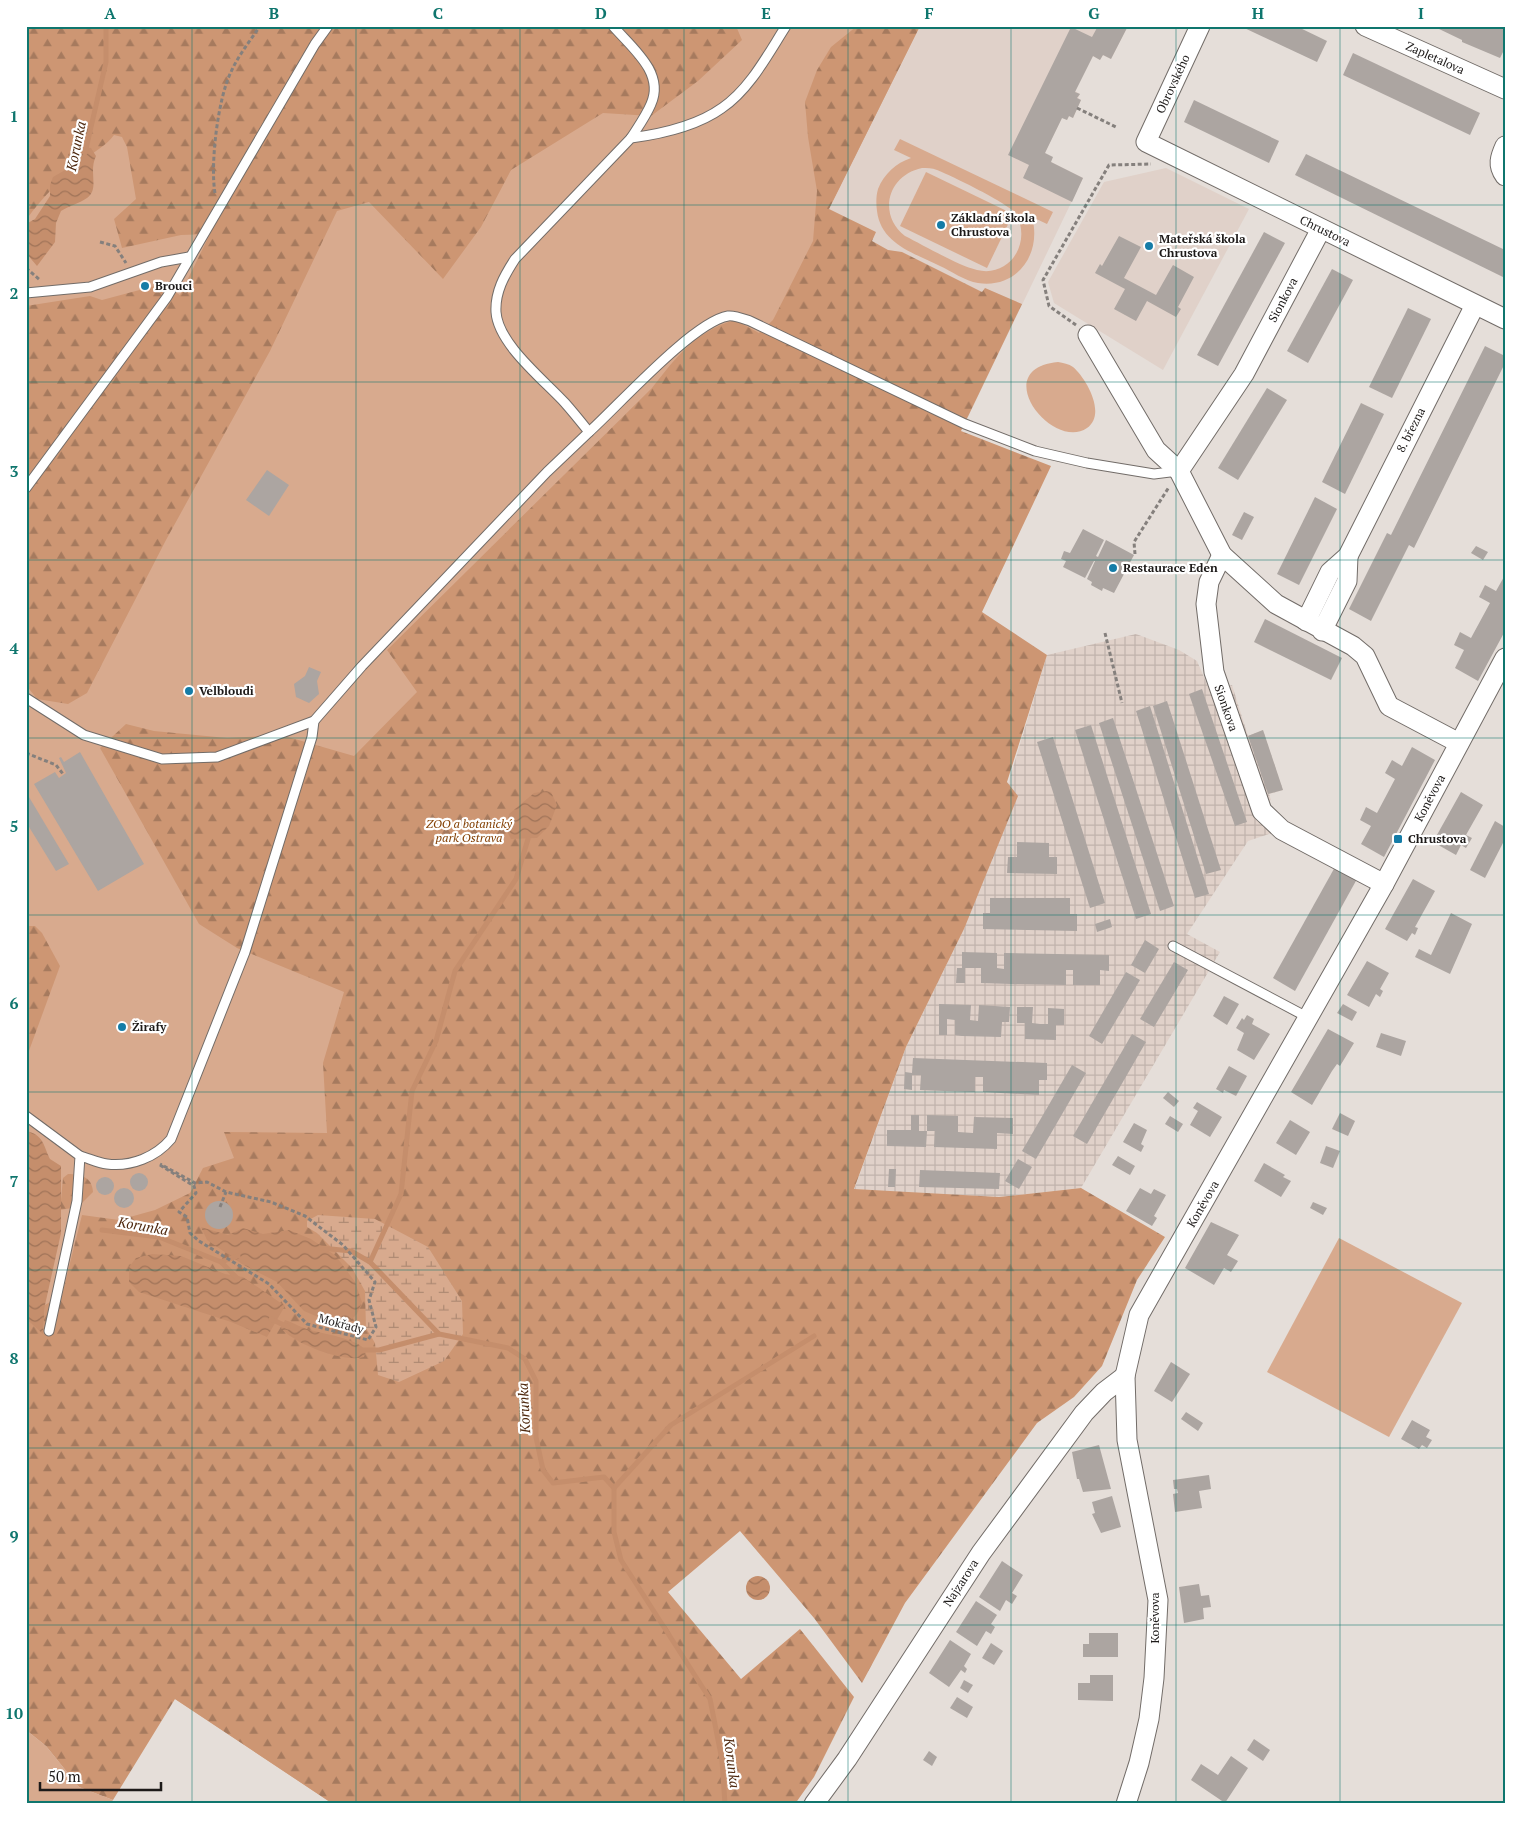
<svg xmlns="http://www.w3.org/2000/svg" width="1531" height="1830" viewBox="0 0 1531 1830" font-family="'PT Serif',serif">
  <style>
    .built { fill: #e0d1c9 }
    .industrial { fill: url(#industrial-grid) }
    .green { fill: #d8aa8e; fill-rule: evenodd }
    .forest { fill: url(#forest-firs) }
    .wetland { fill: url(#wetland-marsh) }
    .water { fill: url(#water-waves) }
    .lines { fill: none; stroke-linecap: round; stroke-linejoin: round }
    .stream { stroke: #c58e6c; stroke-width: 5 }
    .building { fill: #aca5a1 }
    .lane-casing { stroke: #726c68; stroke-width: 11 }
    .street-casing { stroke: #726c68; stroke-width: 21 }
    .path { stroke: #85807d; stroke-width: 3; stroke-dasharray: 4 2.5; stroke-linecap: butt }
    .lane { stroke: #fff; stroke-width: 9 }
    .street { stroke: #fff; stroke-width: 19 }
    .grid { fill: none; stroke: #0f766e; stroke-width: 1; stroke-opacity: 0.55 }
    .poi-dot { fill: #157ca7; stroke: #fff; stroke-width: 2 }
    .labels { text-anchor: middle; stroke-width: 4.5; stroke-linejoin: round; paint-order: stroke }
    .street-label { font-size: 12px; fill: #1d1a19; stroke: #fff }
    .poi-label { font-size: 12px; font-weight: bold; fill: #1d1a19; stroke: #fff; text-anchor: start }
    .park-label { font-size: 12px; font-style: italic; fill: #844004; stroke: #fff }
    .water-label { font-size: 14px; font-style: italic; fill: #4f290f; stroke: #fff }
    .neatline { fill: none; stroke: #0f766e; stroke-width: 2 }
    .grid-label { font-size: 16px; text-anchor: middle; font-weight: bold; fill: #0f766e }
  </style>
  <defs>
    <pattern id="industrial-grid" width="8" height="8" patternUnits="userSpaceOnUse" patternTransform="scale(1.25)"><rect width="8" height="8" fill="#e0d1c9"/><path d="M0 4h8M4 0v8" fill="none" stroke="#c0b3ac"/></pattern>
    <pattern id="forest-firs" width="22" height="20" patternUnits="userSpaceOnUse" patternTransform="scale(1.25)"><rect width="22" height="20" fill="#cd9673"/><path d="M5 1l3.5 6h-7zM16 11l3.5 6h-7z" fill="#a67a5e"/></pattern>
    <pattern id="wetland-marsh" width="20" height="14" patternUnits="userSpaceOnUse" patternTransform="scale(1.25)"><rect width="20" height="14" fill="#d8aa8e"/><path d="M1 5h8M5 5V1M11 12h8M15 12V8" fill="none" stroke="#af8a73"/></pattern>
    <pattern id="water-waves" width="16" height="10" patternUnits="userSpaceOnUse" patternTransform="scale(1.25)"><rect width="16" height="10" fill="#c58e6c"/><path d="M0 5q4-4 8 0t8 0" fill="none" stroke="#9f7358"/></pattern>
  </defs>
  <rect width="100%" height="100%" fill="#e5ded9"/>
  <g class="built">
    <path d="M920,26h208l-17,33 -8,-4 -3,5 -7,-4 -18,35 5,3 -2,4 3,2 -8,18 -4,-2 -2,4 -5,-2 -17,35 6,9 32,16 -115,239 -155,-176z"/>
    <path d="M1166,168l83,41 -86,161 -109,-67 -6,-21 56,-100z"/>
  </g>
  <path class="industrial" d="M1136,634l43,16 18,11 13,30 22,-6 16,51 15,-6 20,60 -14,4 2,6 -20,8 24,24 -27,9 -61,93 33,18 -139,236 -82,9 -145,-7 52,-143 58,-118 83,-274z"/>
  <g class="green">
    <path d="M26,26h894l-107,215 50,388 -530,1175 -158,-105 -149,-22z"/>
    <path d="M900,139l153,73 -6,12 -15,-7c10,36 -14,72 -54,66 -13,-2 -27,-12 -38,-17 -26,-13 -59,-22 -63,-55 -1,-7 -1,-15 1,-22 6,-15 18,-26 33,-31l-17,-8zM922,168c5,0 10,0 15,2 13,5 73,34 79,44 16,28 -6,64 -39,56 -20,-5 -52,-24 -72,-34 -28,-22 -17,-61 17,-68z"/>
    <path d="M926,172l87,42 -26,54 -87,-42z"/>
    <path d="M1058,362c5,1 11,2 15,5 13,11 34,47 14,61 -34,24 -100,-59 -29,-66z"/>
    <path d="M1339,1238l123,65 -73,134 -122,-65z"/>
    <path d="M26,1730l20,16 33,41 34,13 -3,4h-84z"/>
  </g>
  <g class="forest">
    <path d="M26,26h710l6,14 -44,41 -47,35 -48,-3 -92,57 -30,57 -38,52 -74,-77 -32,9 -67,140 -104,189 -79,153 -19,11 -31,-5 -11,-14v-379l64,-10 12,4 60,-16 18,11 30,-61 -29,1 -59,13 -8,-29 22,-20 -9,-52 -5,-10 -8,-2c-8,11 -17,14 -27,23 -23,18 -44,38 -61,62z"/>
    <path d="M857,26h63l-91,183 47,23 -4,9 16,9 14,2 80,40 3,-4 37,16 -61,127 90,35 -69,146 65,43 -40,127 11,14 -54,133 -58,118 -52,142 145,8 82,-9 84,49 -28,43 -35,86 -28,31 -37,26 -132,180 -43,80 -48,-65 -74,-87 -72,61 73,87 59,-50 54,68 -40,80 -19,27h-462l-158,-105 -62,101 -34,-13 -33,-41 -20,-16v-411l17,14 2,-28 17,-10 20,-80 37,5 36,-10 35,-17 13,-25 31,-10 -10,-26 103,1 -4,-70 21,-71 -107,-44 -38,-24 -99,-176 26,-24 28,7 73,7 54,-3 73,21 63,-64 -30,-42 265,-262c24,-31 44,-57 83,-68l24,13 14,-13 40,-79 4,-50 -9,-54 -3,-35 12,-32 14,-23z"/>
    <path d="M26,926h9l7,7 18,33 -34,93z"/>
    <path d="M68,1174c13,0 24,3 25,18l-15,15 -18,3 3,-32z"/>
  </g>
  <path class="wetland" d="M318,1215l57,4 53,28 34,54 1,33 -19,27 -45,21 -21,-7 -3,-32 -9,-15 -1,-37 -13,-23 -35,-35 -10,-6v-6z"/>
  <g class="water">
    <path d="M86,147l5,1 5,8c-8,17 4,32 -9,42 -7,5 -18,8 -26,13l-5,12 -1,19 -18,24 -11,-13v-29l9,-5 15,-23v-11l3,-8 19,-11 -4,-12 7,-6z"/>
    <path d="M546,791l5,1 6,13 -8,21 -12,12 -26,1 -4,-8 2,-17 25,-21z"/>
    <path d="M26,1131c18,4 17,14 24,28l11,7v67l-16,72 -2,29 -17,-15z"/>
    <path d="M201,1227l27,8 15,-7 20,6 26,-4 22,9 25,17 19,26 7,20 -5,12 -10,10 -15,-1 -28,-12 -27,-29 -35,-18 -35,-24z"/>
    <path d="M152,1254l29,2 44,18 18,3 42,29 -18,31 -36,-15 -92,-30 -10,-10v-15l7,-9z"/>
    <path d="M285,1320c8,2 14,7 22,9 15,5 51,9 59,22l-2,6c-20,6 -70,-13 -83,-29z"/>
    <circle cx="758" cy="1588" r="12"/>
  </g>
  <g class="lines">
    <g class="stream">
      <path d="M85,153l21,-91v-36"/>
      <path d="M102,1230l57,7 62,25 17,-6"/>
      <path d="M321,1248l30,3 19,11 69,72 69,14 17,11 11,22v56l7,33 10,13 51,-6 10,11v44l7,28 89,139 12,61 3,44"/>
      <path d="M221,1262l17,17"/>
      <path d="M370,1262l31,-68 11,-103 24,-50 19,-70 61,-92 12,-40"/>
      <path d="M271,1319l17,8"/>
      <path d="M361,1350h18l60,-16"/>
      <path d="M614,1488l57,-63 143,-89"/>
    </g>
  </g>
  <g class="building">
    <path d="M1098,26h30l-17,33 -8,-4 -3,5 -7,-4 -18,36 5,2 -3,4 4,2 -8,18 -4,-2 -2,4 -5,-2 -17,35 8,4 -2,5 32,16 -11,24 -49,-24 6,-13 -21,-10 63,-128 21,10z"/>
    <path d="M1240,26h56l31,15 -10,21z"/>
    <path d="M1437,26h61l7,3v19l-5,10 -38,-16v-2l-25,-12z"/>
    <path d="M1353,53l127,60 -10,22 -127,-60z"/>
    <path d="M1194,100l85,41 -10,22 -85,-41z"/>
    <path d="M1306,154l199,96v28l-210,-103z"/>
    <path d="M1264,232l21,11 -67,123 -21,-11z"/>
    <path d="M1119,236l22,11 -17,31 32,17 17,-30 21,12 -16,30 3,2 -5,8 -29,-16 -11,20 -22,-12 11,-20 -30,-16 5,-9 2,2z"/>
    <path d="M1332,269l21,11 -45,83 -21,-12z"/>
    <path d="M1408,308l23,11 -39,79 -23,-11z"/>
    <path d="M1485,346l20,10v7l-91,185 -5,-3 -38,76 -22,-12 38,-76 4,2z"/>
    <path d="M1267,388l20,12 -49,80 -20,-12z"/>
    <path d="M1361,403l23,11 -39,80 -23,-12z"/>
    <path d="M267,470l22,15 -20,31 -23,-16z"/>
    <path d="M1315,497l22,12 -38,76 -22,-11z"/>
    <path d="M1244,512l10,5 -12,23 -10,-5z"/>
    <path d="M1083,529l21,11 -8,16 2,1 8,-17 28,15 -20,38 -11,-5 -1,3 -11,-6 1,-3 -5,-3 8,-18h-1l-9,17 -22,-11 3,-6 -5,-2 3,-8 6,2z"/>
    <path d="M1476,546l12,6 -5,8 -12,-7z"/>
    <path d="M1505,575v56l-27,50 -23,-13 9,-18 -10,-5 6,-13 11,6 19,-35 -11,-6 6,-12 11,6z"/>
    <path d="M1265,619l77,39 -11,22 -77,-38z"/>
    <path d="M309,667l12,5 -4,9 2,13 -10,9 -13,-6 -2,-13 11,-8z"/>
    <path d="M1202,689l45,133 -12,4 -46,-132z"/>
    <path d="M1167,701l54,169 -15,4 -53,-168z"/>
    <path d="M1150,706l59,188 -14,4 -59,-187z"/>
    <path d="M1113,718l61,188 -14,5 -61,-188z"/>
    <path d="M1091,725l60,189 -15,5 -61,-189z"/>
    <path d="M1263,730l20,60 -15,4 -20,-58z"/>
    <path d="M1053,737l52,166 -15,5 -53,-166z"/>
    <path d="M1412,747l23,13 -51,97 -23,-13 10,-18 -11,-6 6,-13 11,6 18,-34 -10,-6 7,-13 10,6z"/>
    <path d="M80,752l64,112 -46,27 -64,-107 21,-12 4,6 7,-5 -7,-15 2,-1 3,5z"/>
    <path d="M26,792l43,72 -13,7 -30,-49z"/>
    <path d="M1461,792l22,13 -17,30 6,3 -6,10 -5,-3 -5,10 -23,-13z"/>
    <path d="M1495,821l10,6v12l-20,39 -15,-8z"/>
    <path d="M1017,842l32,1v14h8v17l-50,-1 1,-16h9z"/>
    <path d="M1335,867l22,12 -62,112 -22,-13z"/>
    <path d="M1413,879l22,12 -20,36 3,1 -3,7 -3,-2 -5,8 -22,-12z"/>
    <path d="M990,898h80v16h7v17l-94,-2v-16h7z"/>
    <path d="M1451,913l21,11 -22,50 -35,-17 4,-8 12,6z"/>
    <path d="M1110,919l2,8 -15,5 -2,-8z"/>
    <path d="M1145,940l14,9 -14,24 -14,-8z"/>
    <path d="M962,952l35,1v15l7,1v-16l105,2v16l-9,-1v15h-27v-15h-7v15l-55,-1 -30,-1v-15h-16v15h-9l1,-15h5z"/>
    <path d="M1367,961l22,12 -9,16 3,2 -3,6 -4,-3 -7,13 -22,-12z"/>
    <path d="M1174,962l14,8 -34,57 -14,-8z"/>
    <path d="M1126,972l14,8 -38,64 -13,-8z"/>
    <path d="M1224,996l15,8 -12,21 -14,-9z"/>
    <path d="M939,1004l32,1 -1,15 8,1 1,-16 31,2 -1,15h-7l-1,15 -39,-1 -7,-1v-15l-8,-1v16h-8z"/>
    <path d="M1343,1004l14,8 -5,9 -15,-8z"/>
    <path d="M1017,1007h16l-1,16 8,1h8v-16l16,1v16h-8v15l-31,-1v-16h-8z"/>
    <path d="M1247,1015l7,4 -2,5 18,10 -16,26 -17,-10 7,-17 -8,-5 6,-10 2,2z"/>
    <path d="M1328,1029l26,14 -14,23 -3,-2 -5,7 -20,34 -21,-13z"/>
    <path d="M1381,1033l25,8 -5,15 -25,-9z"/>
    <path d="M1132,1034l14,8 -59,102 -14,-8z"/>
    <path d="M913,1058l134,5v17h-8v15l-56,-3v-15h-8v15l-31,-1 -24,-1 1,-15h-9v15l-8,-1 1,-17 7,1z"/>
    <path d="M1072,1065l14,8 -50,86 -14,-8z"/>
    <path d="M1229,1066l18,10 -11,20 -12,-6 -1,3 -7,-4z"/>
    <path d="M1168,1092l11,9 -5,6 -11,-9z"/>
    <path d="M1197,1102l25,15 -12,20 -20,-12 8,-14 -5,-3z"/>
    <path d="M1340,1113l15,8 -7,15 -16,-7z"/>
    <path d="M911,1115h8v16h8l-1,16 -39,-1v-16h24z"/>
    <path d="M927,1115l31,1v16l15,1 1,-16 39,1v16l-16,-1v16l-63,-2 1,-16h-8z"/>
    <path d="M1170,1116l13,8 -5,8 -13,-8z"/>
    <path d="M1290,1120l20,12 -14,23 -20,-12z"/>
    <path d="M1134,1123l13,7 -6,14 3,2 -3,6 -18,-10z"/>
    <path d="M1326,1146l14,5 -7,17 -13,-5z"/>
    <path d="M1118,1156l17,10 -5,9 -18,-10z"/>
    <path d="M1018,1159l14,8 -13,22 -14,-8z"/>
    <path d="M1264,1163l21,12 -2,2 8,4 -10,16 -27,-16z"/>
    <path d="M889,1169h7l-1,18h-7z"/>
    <path d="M920,1170l80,3 -1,16 -80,-2z"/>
    <circle cx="139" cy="1182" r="9"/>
    <circle cx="105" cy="1186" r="9"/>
    <path d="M1140,1188l11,6 3,-5 12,6 -12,21 3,2 -5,8 -26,-15z"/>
    <circle cx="124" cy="1198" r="10"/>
    <circle cx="219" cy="1215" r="14"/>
    <path d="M1313,1202l14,6 -4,7 -13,-7z"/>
    <path d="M1211,1222l28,13 -12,20 11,6 -7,11 -7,-4 -10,17 -29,-17z"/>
    <path d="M1171,1362l19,12 -18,28 -18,-11z"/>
    <path d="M1186,1412l17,11 -5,8 -17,-12z"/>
    <path d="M1412,1420l18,10 -4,7 6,3 -5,8 -5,-3 -3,4 -18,-10z"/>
    <path d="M1099,1445l12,44 -28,3 -4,-13h-2l-5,-27z"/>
    <path d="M1209,1475l2,14 -12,2 3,17 -27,4 -2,-18 5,-1 -1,-4h-3l-1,-9z"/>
    <path d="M1112,1496l9,31 -20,6 -9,-19 3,-1 -3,-11z"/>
    <path d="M1002,1561l21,14 -11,18 5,3 -5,8 -6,-4 -6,11 -21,-14z"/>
    <path d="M1199,1584l2,12 8,-1 2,12 -8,1 1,11 -20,4 -5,-36z"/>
    <path d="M976,1601l21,14 -6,9 4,3 -4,7 -5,-3 -9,15 -21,-14z"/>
    <path d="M1089,1633h29v24h-35v-13h6z"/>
    <path d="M950,1640l21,14 -7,12 3,3 -2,4 -4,-3 -12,17 -20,-14z"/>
    <path d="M991,1643l12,8 -9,14 -12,-7z"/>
    <path d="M1090,1675h23v26l-35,-1v-17h12z"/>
    <path d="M964,1680l9,5 -5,8 -8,-5z"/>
    <path d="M957,1697l16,10 -6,11 -17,-10z"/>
    <path d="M1254,1739l16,11 -7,11 -16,-11z"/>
    <path d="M929,1751l8,6 -5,9 -9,-6z"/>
    <path d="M1231,1756l17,12 -23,35 -34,-23 10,-16 17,11z"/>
  </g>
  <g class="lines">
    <defs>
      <g id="lane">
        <path d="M613,26c19,22 52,47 38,78 -5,12 -13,23 -20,34"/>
        <path d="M26,293l64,-6 71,-25 28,-5"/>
        <path d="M589,432c29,-26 104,-110 139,-116 6,-1 16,3 22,5l215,103 70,27 52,12 67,11 24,-3"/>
        <path d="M26,488l141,-191 148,-253 13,-18"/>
        <path d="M26,698l58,37 78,24 55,-2 97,-36 48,-55 185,-194 42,-40c-8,-10 -16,-20 -24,-29 -21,-23 -67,-59 -69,-91 -1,-20 8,-36 19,-53l116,-121c30,-4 66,-12 91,-30 28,-19 46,-54 64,-82"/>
        <path d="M1173,946l136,72"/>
        <path d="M26,1116l54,40 -3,45 -28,130"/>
        <path d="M80,1156c8,2 18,7 27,8 24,3 49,-7 64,-25l74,-187 67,-215 2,-16"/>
      </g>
      <g id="street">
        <path d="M1200,26l-54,116 359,177"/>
        <path d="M1365,26l140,63"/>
        <path d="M1505,146c-5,11 -8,19 0,30"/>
        <path d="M1088,335l68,115 23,21 43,84 54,49 77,42 12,10 24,50 70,37"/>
        <path d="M1179,471l65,-97 77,-145"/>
        <path d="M1222,555l-13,27 -3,22 8,68 48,139 20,19 102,54"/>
        <path d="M1306,621l24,-49 18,-16 127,-251"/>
        <path d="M1322,631l25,-50 1,-25"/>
        <path d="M814,1804l33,-45 134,-206 103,-140 20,-21 21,-16"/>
        <path d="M1126,1804l13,-41 10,-44 5,-41 4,-78 -31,-160 -2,-64 14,-61 245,-431 121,-226"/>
      </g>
    </defs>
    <use href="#lane" class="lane-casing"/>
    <use href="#street" class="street-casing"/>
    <g class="path">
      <path d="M1077,108l39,19"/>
      <path d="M215,193c-5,-29 3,-95 16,-121 7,-16 19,-31 29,-46"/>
      <path d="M100,242l15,4 11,17"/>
      <path d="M26,268l14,12"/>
      <path d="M1076,325l-27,-19 -6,-26 66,-115 42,-1"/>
      <path d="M1135,554l-1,-12 35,-55"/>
      <path d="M1105,633l17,70"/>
      <path d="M26,753l30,12 7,9"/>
      <path d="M160,1165l34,21 2,7 -17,19 8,5 3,16 9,8 70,43 38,40 61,16 8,-13 -7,-27 6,-18 -32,-37 -38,-29 -34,-14 -45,-10 -19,-10 -12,1 -35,-19"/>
      <path d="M220,1207l6,-15"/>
    </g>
    <use href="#lane" class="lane"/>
    <use href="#street" class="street"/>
  </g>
  <path class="grid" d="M192,26v1778M356,26v1778M520,26v1778M684,26v1778M848,26v1778M1011,26v1778M1176,26v1778M1340,26v1778M26,205h1479M26,382h1479M26,560h1479M26,738h1479M26,915h1479M26,1092h1479M26,1270h1479M26,1448h1479M26,1625h1479"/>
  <g class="poi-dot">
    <circle cx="941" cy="225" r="5"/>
    <circle cx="1149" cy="246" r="5"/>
    <circle cx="145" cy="286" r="5"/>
    <circle cx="1113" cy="568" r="5"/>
    <circle cx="189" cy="691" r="5"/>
    <rect x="1393" y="834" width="10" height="10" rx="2.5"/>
    <circle cx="122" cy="1027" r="5"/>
  </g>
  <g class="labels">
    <g class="street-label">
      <text transform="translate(1435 58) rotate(24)" y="4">Zapletalova</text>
      <text transform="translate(1173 84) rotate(-65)" y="4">Obrovského</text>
      <text transform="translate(1325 231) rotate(26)" y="4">Chrustova</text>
      <text transform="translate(1283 300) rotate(-62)" y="4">Sionkova</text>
      <text transform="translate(1411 430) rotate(-63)" y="4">8. března</text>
      <text transform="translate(1226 708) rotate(71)" y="4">Sionkova</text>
      <text transform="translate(1430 798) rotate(-62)" y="4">Koněvova</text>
      <text transform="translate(1203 1204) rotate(-60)" y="4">Koněvova</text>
      <text transform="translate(341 1324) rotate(15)" y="4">Mokřady</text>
      <text transform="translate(961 1583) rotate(-57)" y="4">Najzarova</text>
      <text transform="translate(1155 1618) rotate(-90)" y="4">Koněvova</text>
    </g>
    <g class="poi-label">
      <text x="951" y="222">Základní škola<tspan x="951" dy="14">Chrustova</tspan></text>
      <text x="1159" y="243">Mateřská škola<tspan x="1159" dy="14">Chrustova</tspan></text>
      <text x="155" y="290">Brouci</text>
      <text x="1123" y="572">Restaurace Eden</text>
      <text x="199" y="695">Velbloudi</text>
      <text x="1408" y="843">Chrustova</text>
      <text x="132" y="1031">Žirafy</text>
    </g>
    <g class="park-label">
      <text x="469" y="828">ZOO a botanický<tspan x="469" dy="14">park Ostrava</tspan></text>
    </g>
    <g class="water-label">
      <text transform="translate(76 146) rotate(-78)" y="5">Korunka</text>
      <text transform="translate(143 1226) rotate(10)" y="5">Korunka</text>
      <text transform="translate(524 1408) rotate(-93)" y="5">Korunka</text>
      <text transform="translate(732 1763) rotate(83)" y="5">Korunka</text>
    </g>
  </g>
  <rect width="1531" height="1830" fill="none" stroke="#ffffff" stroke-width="55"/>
  <path d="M40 1782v8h121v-8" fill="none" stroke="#1d1a19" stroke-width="2.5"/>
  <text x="48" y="1782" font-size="15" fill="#1d1a19" stroke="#ffffff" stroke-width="4" paint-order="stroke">50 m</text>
  <rect x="28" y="28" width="1476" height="1774" class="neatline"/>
  <g class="grid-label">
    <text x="110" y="19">A</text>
    <text x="274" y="19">B</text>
    <text x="438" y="19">C</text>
    <text x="601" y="19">D</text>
    <text x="766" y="19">E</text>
    <text x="929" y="19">F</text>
    <text x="1094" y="19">G</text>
    <text x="1258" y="19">H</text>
    <text x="1421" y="19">I</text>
    <text x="14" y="122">1</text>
    <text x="14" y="299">2</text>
    <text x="14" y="477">3</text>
    <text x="14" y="654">4</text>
    <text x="14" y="832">5</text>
    <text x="14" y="1009">6</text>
    <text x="14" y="1187">7</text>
    <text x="14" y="1364">8</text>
    <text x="14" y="1542">9</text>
    <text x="14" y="1719">10</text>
  </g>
</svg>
